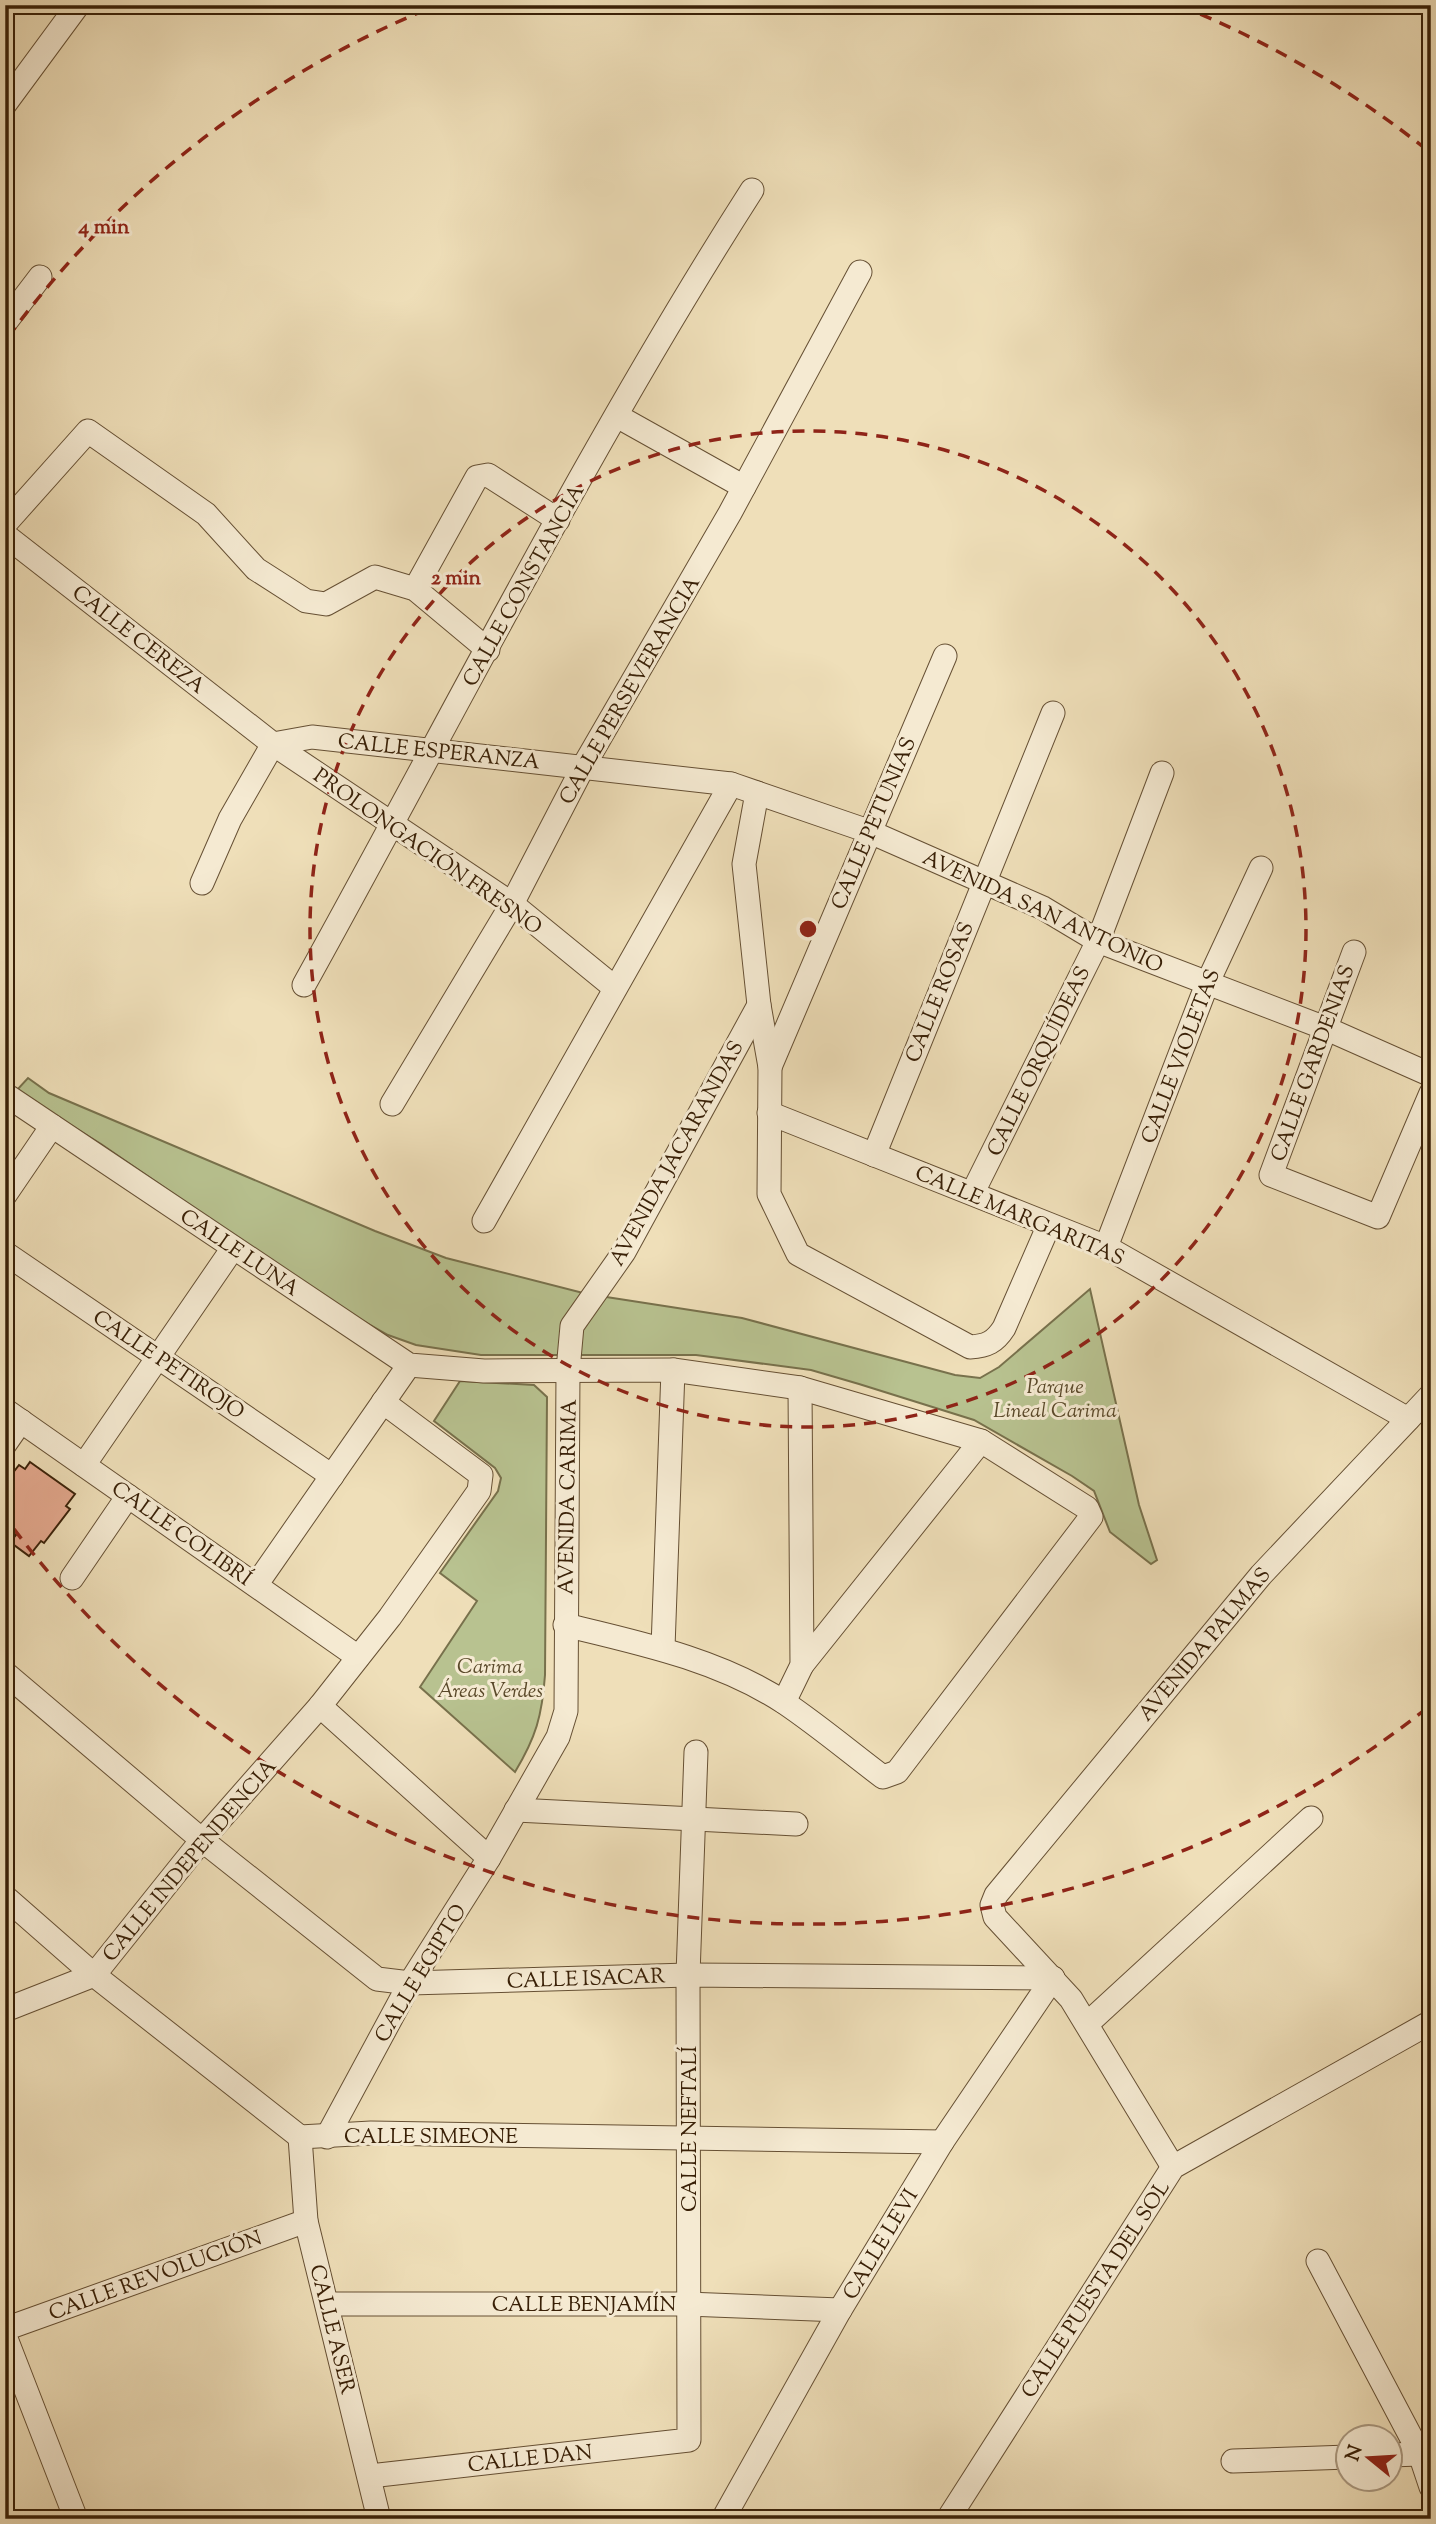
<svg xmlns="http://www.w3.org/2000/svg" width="1436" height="2524" viewBox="0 0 1436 2524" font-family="'Sorts Mill Goudy',serif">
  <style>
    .green { fill: #b8c290; stroke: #78714c; stroke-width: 2 }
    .building { fill: #e5a98f; stroke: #392007; stroke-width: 2 }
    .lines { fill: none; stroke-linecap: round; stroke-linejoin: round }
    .street-casing { stroke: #665034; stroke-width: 25 }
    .street { stroke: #f5ead2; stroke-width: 23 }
    .ring { fill: none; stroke: #8f2418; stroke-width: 3.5; stroke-dasharray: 12 9 }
    .labels { text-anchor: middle; stroke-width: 6; stroke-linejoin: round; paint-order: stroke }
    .street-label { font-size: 21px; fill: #392007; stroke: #f5ead2 }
    .park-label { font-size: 21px; font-style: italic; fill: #594829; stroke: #f5ead2 }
    .centre { fill: #8f2418; stroke: #f5ead2; stroke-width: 3.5 }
    .ring-label { font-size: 21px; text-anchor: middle; font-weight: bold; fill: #8f2418; stroke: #f5ead2; stroke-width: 6; stroke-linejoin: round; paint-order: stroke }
  </style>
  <rect width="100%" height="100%" fill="#efdfb9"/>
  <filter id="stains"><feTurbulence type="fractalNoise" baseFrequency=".00286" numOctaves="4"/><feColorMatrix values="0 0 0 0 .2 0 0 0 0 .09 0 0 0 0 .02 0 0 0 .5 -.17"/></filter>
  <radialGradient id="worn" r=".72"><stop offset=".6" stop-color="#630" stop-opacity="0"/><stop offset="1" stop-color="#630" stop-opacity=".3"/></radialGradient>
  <g class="green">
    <path d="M28,1078l21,15 326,138 71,27 141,36 155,24 213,57 25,3 19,-11 91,-78 49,216 18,55 -6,4 -41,-32 -16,-41 -22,-15 -98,-56 -115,-36 -48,-14 -115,-15h-215l-65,-10 -28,-10 -53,-30 -234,-161 -85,-53z"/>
    <path d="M460,1381l74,4 13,12 -2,278c-3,41 -9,62 -30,97l-95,-85 57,-86 -37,-28 58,-82 3,-13 -6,-10 -61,-47z"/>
  </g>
  <path class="building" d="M30,1462l45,32 -9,12 4,3 -26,34 -3,-2 -12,15 -19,-14 6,-7 -11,-8v-44l14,-18 6,4z"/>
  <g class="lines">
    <defs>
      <g id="street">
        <path d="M5,104l73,-99"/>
        <path d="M5,323l35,-46"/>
        <path d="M617,416l127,71"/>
        <path d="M5,524l83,-93 118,83 50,55 50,32 20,3 49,-27 40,12 73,61"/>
        <path d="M5,535l268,209 239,160 103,84"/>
        <path d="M415,589l62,-112 11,-2 70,45"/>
        <path d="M273,744l39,-7 419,47 137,47 175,77 55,33 227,87 106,47"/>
        <path d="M757,793l-13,71 15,141 11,62 -1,127 29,60 172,93c17,-1 25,-5 34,-19l44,-101"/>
        <path d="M202,883l28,-64 43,-75"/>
        <path d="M1354,952l-83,223 107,42 53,-124"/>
        <path d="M304,985c147,-265 284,-539 448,-795"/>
        <path d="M770,1067l175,-411"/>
        <path d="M9,1097l400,268 75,6 189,-1 127,18 181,53 106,67 4,9 -194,255 -14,5c-32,-24 -64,-51 -98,-74 -65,-43 -145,-60 -220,-78"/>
        <path d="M392,1104l120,-200 71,-137 147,-254 130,-241"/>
        <path d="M769,1113l337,134 302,172"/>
        <path d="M874,1155l179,-442"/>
        <path d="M973,1192l125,-251 64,-168"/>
        <path d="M5,1195l47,-69"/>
        <path d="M484,1221l247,-437"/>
        <path d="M1106,1247l101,-263 54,-116"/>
        <path d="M5,1253l327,223"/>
        <path d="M5,1410l353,247"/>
        <path d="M5,1444l16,-23"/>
        <path d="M84,1465l149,-217"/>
        <path d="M72,1578l56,-82"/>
        <path d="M256,1585l153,-220"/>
        <path d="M663,1648l10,-278"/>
        <path d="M802,1665l179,-224"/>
        <path d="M5,1673l197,167 175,139 33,4 278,-8 365,3"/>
        <path d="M784,1702l18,-37 -2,-277"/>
        <path d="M320,1706l169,152"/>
        <path d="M516,1810l280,14"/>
        <path d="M5,1897l89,78 206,162 71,-4 571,9"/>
        <path d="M5,2010l89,-35 108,-135 118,-134 70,-89 89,-126 2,-16 -98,-73"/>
        <path d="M1087,2024l224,-206"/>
        <path d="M300,2137l6,84 73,298"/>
        <path d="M327,2137l83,-154 79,-125 69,-121 8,-26 2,-341 4,-44 52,-74 135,-247"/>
        <path d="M1173,2167l-102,-168 -76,-82 -3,-12 4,-10 265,-320 170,-180"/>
        <path d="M1318,2261l102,193 11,33"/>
        <path d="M328,2304h359l153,6"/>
        <path d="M5,2329l301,-108"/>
        <path d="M5,2336l71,183"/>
        <path d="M1390,2455l30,-1"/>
        <path d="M1233,2461l115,-4"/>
        <path d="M370,2476l319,-36 -1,-465 8,-223"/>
        <path d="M723,2519l117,-209 102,-168 111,-164"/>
        <path d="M948,2519l225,-352 258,-145"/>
      </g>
    </defs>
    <use href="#street" class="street-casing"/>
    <use href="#street" class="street"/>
  </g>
  <g class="ring">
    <circle cx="808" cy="929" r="498"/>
    <path d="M1427 1708A995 995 0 0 1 8 1521M8 337A995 995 0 0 1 435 6M1181 6A995 995 0 0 1 1427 150"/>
  </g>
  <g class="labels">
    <g class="street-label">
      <text transform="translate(523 585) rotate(-61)" y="7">CALLE CONSTANCIA</text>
      <text transform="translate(139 639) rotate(38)" y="7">CALLE CEREZA</text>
      <text transform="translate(629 690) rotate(-60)" y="7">CALLE PERSEVERANCIA</text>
      <text transform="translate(439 751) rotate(6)" y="7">CALLE ESPERANZA</text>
      <text transform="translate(873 823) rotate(-67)" y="7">CALLE PETUNIAS</text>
      <text transform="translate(428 851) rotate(35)" y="7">PROLONGACIÓN FRESNO</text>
      <text transform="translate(1043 911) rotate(25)" y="7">AVENIDA SAN ANTONIO</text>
      <text transform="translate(939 992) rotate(-68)" y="7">CALLE ROSAS</text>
      <text transform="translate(1180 1056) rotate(-69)" y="7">CALLE VIOLETAS</text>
      <text transform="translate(1038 1061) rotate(-64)" y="7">CALLE ORQUÍDEAS</text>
      <text transform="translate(1312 1063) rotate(-70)" y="7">CALLE GARDENIAS</text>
      <text transform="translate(676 1153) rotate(-61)" y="7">AVENIDA JACARANDAS</text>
      <text transform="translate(1020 1215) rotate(23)" y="7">CALLE MARGARITAS</text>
      <text transform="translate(240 1252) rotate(34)" y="7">CALLE LUNA</text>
      <text transform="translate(169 1364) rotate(34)" y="7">CALLE PETIROJO</text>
      <text transform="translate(567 1497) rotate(-89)" y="7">AVENIDA CARIMA</text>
      <text transform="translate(182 1533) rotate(35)" y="7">CALLE COLIBRÍ</text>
      <text transform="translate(1204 1644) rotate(-50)" y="7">AVENIDA PALMAS</text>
      <text transform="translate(189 1860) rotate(-50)" y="7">CALLE INDEPENDENCIA</text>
      <text transform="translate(420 1973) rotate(-59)" y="7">CALLE EGIPTO</text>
      <text transform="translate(586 1978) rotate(-2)" y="7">CALLE ISACAR</text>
      <text transform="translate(689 2129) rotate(-90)" y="7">CALLE NEFTALÍ</text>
      <text x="431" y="2143">CALLE SIMEONE</text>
      <text transform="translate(880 2244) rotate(-59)" y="7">CALLE LEVI</text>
      <text transform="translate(155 2275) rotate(-20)" y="7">CALLE REVOLUCIÓN</text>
      <text transform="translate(1095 2289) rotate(-57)" y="7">CALLE PUESTA DEL SOL</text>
      <text x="584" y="2311">CALLE BENJAMÍN</text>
      <text transform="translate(333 2329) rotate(76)" y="7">CALLE ASER</text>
      <text transform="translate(530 2458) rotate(-6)" y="7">CALLE DAN</text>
    </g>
    <g class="park-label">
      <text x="1055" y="1393">Parque<tspan x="1055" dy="24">Lineal Carima</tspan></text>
      <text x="490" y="1673">Carima<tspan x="490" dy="24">Áreas Verdes</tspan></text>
    </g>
  </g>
  <circle cx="808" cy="929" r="10" class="centre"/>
  <g class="ring-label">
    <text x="104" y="233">4 min</text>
    <text x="456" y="584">2 min</text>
  </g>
  <rect width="1436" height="2524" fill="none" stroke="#efdfb9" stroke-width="28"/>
  <rect x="7" y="7" width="1422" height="2510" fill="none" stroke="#392007" stroke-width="3.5"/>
  <rect x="14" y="14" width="1408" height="2496" fill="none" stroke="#392007" stroke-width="2"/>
  <g transform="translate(1369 2458) rotate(288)"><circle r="33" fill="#f5ead2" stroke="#aa9981" stroke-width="2"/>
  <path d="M0-5L12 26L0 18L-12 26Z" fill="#8f2418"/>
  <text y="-10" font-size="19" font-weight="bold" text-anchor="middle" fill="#392007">N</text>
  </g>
  <rect width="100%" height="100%" filter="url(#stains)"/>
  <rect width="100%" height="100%" fill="url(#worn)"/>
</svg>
